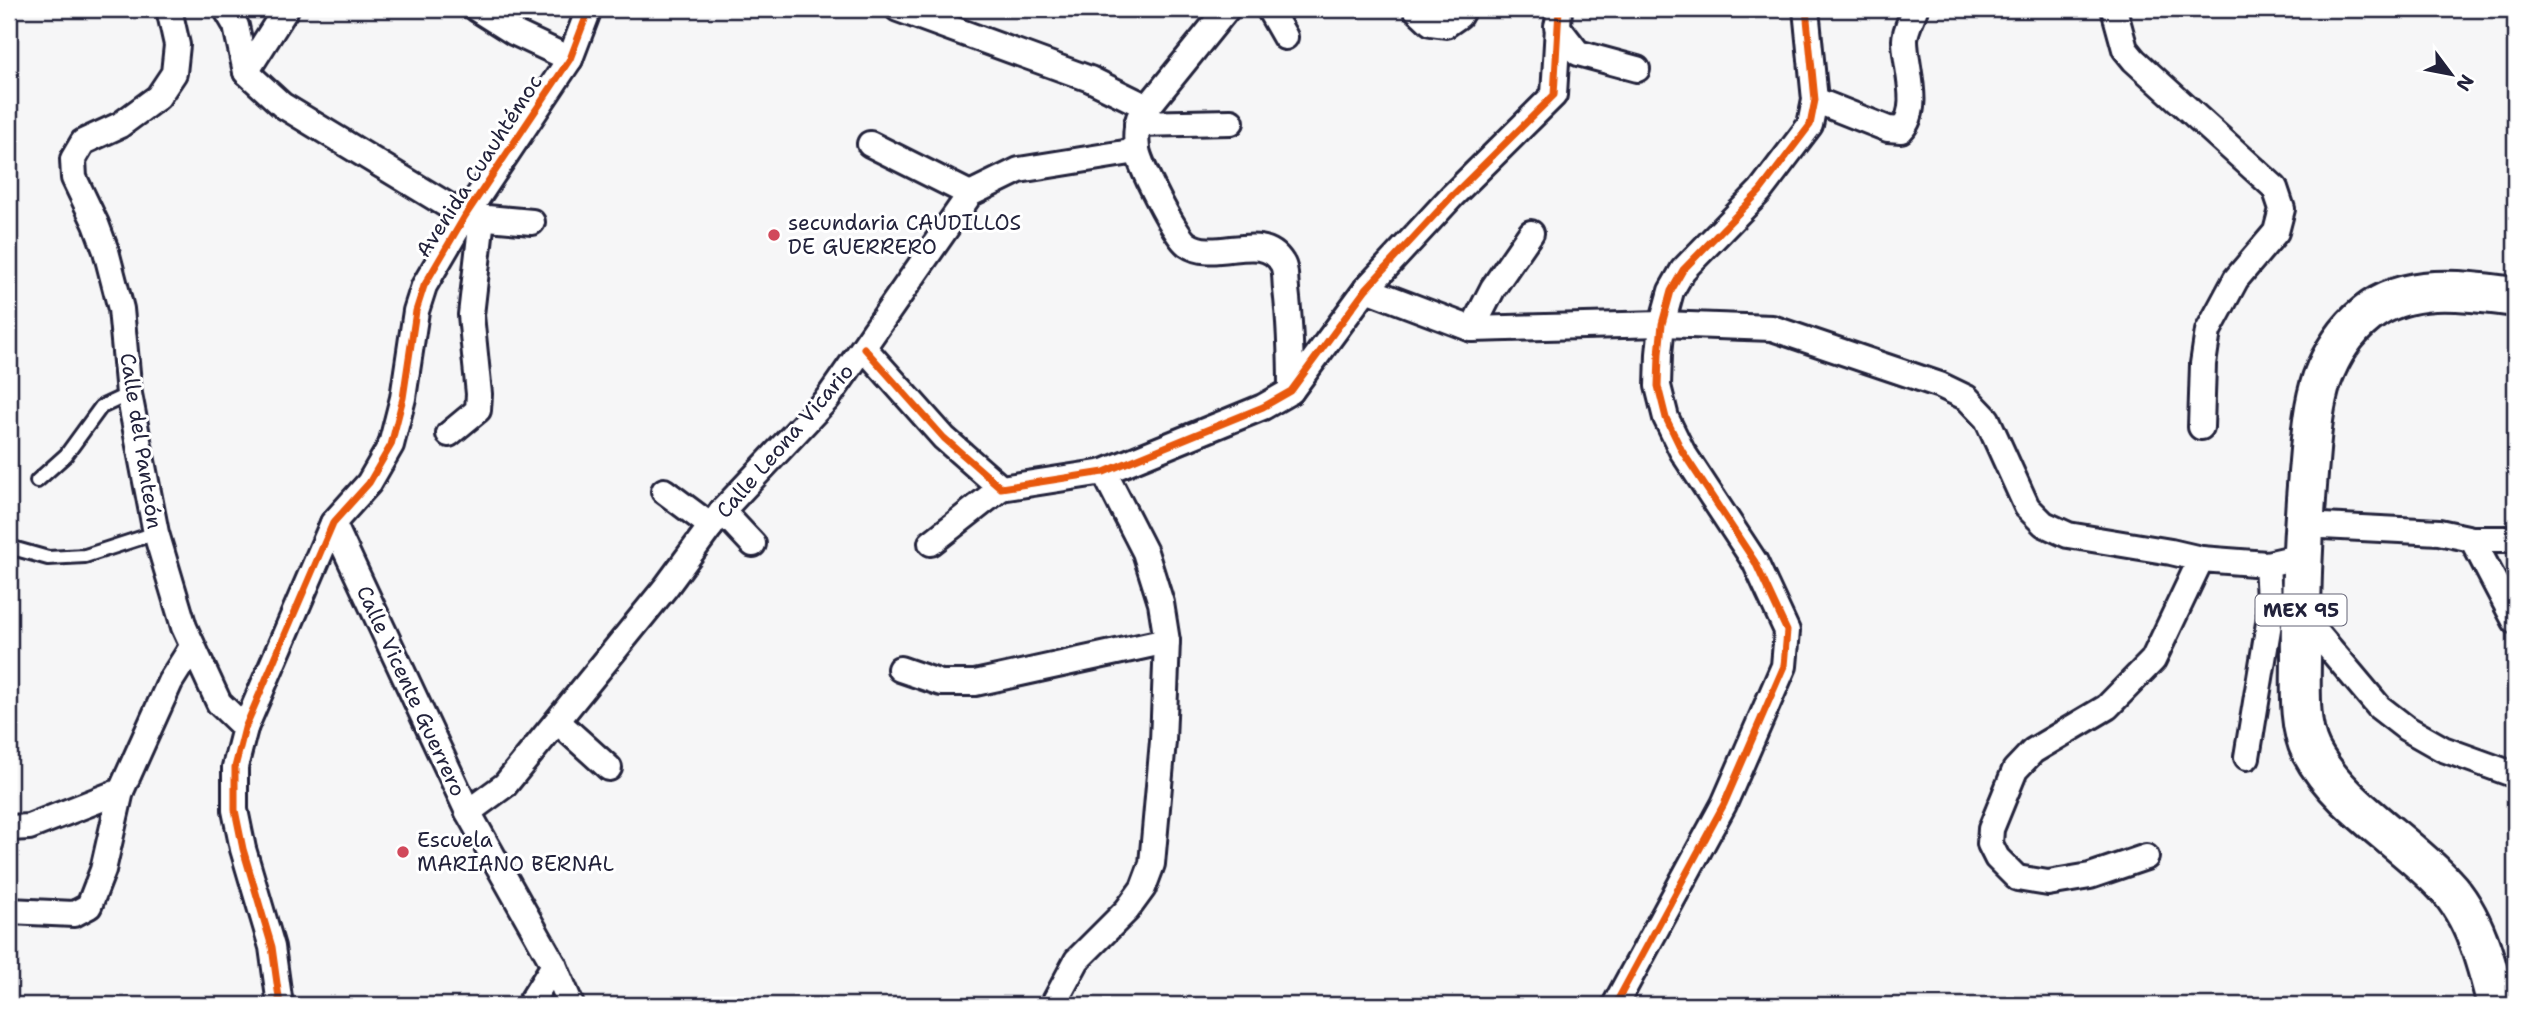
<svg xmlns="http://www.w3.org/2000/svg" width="2524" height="1014" viewBox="0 0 2524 1014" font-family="'Shantell Sans',sans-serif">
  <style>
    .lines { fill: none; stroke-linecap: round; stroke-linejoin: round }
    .service-casing { stroke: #22223b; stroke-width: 18 }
    .minor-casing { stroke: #22223b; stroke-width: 30 }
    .primary-casing { stroke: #22223b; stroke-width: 44 }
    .service { stroke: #fff; stroke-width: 12 }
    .minor { stroke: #fff; stroke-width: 24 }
    .primary { stroke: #fff; stroke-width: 38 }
    .cycleway-casing { stroke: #fff; stroke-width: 11 }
    .cycleway { stroke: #e8590c; stroke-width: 7 }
    .poi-dot { fill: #d1495b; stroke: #fff; stroke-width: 2.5 }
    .labels { text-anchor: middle; stroke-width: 6; stroke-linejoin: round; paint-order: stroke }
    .shield { fill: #fff; stroke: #646476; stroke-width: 2 }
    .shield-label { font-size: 19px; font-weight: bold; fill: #22223b }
    .street-label { font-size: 21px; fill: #22223b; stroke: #fff }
    .poi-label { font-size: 21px; fill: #22223b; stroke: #fff; text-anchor: start }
  </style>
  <rect width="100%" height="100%" fill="#f6f6f7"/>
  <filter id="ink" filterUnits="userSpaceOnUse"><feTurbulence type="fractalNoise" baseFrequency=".0143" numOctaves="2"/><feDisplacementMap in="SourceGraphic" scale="14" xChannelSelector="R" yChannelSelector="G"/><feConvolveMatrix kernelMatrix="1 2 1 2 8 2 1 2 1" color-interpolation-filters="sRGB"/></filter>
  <g filter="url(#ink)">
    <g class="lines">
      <defs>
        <g id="service">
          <path d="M37,481l29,-26 35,-48 28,-13"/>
          <path d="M9,547l39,11 37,-2 71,-23"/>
        </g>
        <g id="minor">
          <path d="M169,9l8,36 -3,28 -16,24 -38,28 -37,17 -10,17 1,19 22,46 10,27 15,58 8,85 27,139 28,94 35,76 26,25"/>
          <path d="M226,9l10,17 10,46 36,33 183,111 67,6"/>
          <path d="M477,9l38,24 55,26"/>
          <path d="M898,9l192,70 57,28"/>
          <path d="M1227,9l-88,109c-3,9 -3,22 -2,31 2,15 38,87 50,95 28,20 75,-15 95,19 4,6 3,18 4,26 4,34 5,67 5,102"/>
          <path d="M1269,9l16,28"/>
          <path d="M1416,9l15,14 15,2 13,-9 4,-7"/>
          <path d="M2114,9l11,40 9,11 141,128 7,21 -6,23 -40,47 -28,52 -5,33 -2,63"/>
          <path d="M1557,26l21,27 59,16"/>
          <path d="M246,72l40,-63"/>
          <path d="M1815,100l73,29 13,1c21,-22 4,-63 4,-90 0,-10 7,-22 10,-31"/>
          <path d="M1137,124l94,-2"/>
          <path d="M870,144l100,50"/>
          <path d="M1366,289l106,40 190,-5 110,4 168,57 27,13 20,21 40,88 17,17 24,11 103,17 30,7"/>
          <path d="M1472,329l21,-41 38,-55"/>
          <path d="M864,348l80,90 57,50 103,-16 159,-65 28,-16 75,-102 86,-93 102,-101 5,-86"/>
          <path d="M449,434l29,-24 1,-16 -8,-79 11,-97"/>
          <path d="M664,491l47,35"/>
          <path d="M722,511l31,33"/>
          <path d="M333,523l135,289 86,153 17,40"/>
          <path d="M2303,525l136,7 33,7h43"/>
          <path d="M2472,539l43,82"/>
          <path d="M931,543l70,-55"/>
          <path d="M2300,613l79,94 27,21 37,21 72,26"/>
          <path d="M900,669l41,14h34l192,-42"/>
          <path d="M558,722l51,46"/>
          <path d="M2247,757l23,-140 -3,-53"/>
          <path d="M468,812l37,-27 161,-198 56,-76 106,-113 142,-204 49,-24 118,-19"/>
          <path d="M9,828l20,-1 92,-36"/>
          <path d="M2146,857l-56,19 -42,7 -31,-5 -20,-20 -7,-14 1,-15 24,-59 18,-19 74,-44 46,-47 48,-101 66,5 35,-8"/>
          <path d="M9,911l65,3 15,-8 14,-36 18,-79 49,-109 22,-35"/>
          <path d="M280,1005l-8,-58 -29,-98 -8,-39v-43l10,-39 88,-205 36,-40 22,-38 12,-47 13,-87 8,-25 41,-70 105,-157 19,-50"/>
          <path d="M529,1005l25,-40"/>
          <path d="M1053,1005l24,-45 50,-50 16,-22 9,-24 11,-123 4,-100 -6,-38 -16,-51 -41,-80"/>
          <path d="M1615,1005l109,-201 60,-138 3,-35 -32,-69 -73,-111 -16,-33 -8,-32 1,-32 3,-30 9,-33 12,-21 77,-79 50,-66 5,-25 -9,-91"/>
        </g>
        <path id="primary" d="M2497,1005c-10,-40 -22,-89 -52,-120 -41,-45 -105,-79 -134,-134 -13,-25 -10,-66 -10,-94 -1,-62 2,-123 7,-184 3,-32 4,-64 14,-94 9,-25 25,-49 45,-65 41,-33 101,-23 148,-17"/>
      </defs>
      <use href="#service" class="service-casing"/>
      <use href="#minor" class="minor-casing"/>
      <use href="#primary" class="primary-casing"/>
      <use href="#service" class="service"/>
      <use href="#minor" class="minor"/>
      <use href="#primary" class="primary"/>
      <defs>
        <g id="cycleway">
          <path d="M864,348l80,90 57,50 103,-16 159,-65 28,-16 75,-102 86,-93 102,-101 5,-86"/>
          <path d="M280,1005l-8,-58 -29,-98 -8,-39v-43l10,-39 88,-205 36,-40 22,-38 12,-47 13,-87 8,-25 41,-70 105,-157 19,-50"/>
          <path d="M1615,1005l109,-201 60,-138 3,-35 -32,-69 -73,-111 -16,-33 -8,-32 1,-32 3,-30 9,-33 12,-21 77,-79 50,-66 5,-25 -9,-91"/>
        </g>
      </defs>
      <use href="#cycleway" class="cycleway-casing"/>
      <use href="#cycleway" class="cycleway"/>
    </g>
  </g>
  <g class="poi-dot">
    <circle cx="774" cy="235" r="7"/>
    <circle cx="403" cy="852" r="7"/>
  </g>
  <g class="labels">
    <rect class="shield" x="2255.5" y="594.5" width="91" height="31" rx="5"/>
    <g class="shield-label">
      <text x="2301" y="617">MEX 95</text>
    </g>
    <g class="street-label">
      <text transform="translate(479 166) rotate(-57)" y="7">Avenida Cuauhtémoc</text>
      <text transform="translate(141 441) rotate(81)" y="7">Calle del Panteón</text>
      <text transform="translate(785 441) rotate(-49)" y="7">Calle Leona Vicario</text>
      <text transform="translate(411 691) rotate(65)" y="7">Calle Vicente Guerrero</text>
    </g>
    <g class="poi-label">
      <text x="788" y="230">secundaria CAUDILLOS<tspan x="788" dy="24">DE GUERRERO</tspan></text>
      <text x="417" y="847">Escuela<tspan x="417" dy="24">MARIANO BERNAL</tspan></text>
    </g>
  </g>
  <rect width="2524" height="1014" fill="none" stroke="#fff" stroke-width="35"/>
  <rect x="18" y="18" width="2489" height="979" fill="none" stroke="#22223b" stroke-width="2.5" filter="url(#ink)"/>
  <g transform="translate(2451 74) rotate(122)" stroke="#ffffff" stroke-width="5" paint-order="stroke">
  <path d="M0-5L12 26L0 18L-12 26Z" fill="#22223b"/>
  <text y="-10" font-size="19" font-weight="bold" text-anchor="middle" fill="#22223b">N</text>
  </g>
</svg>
